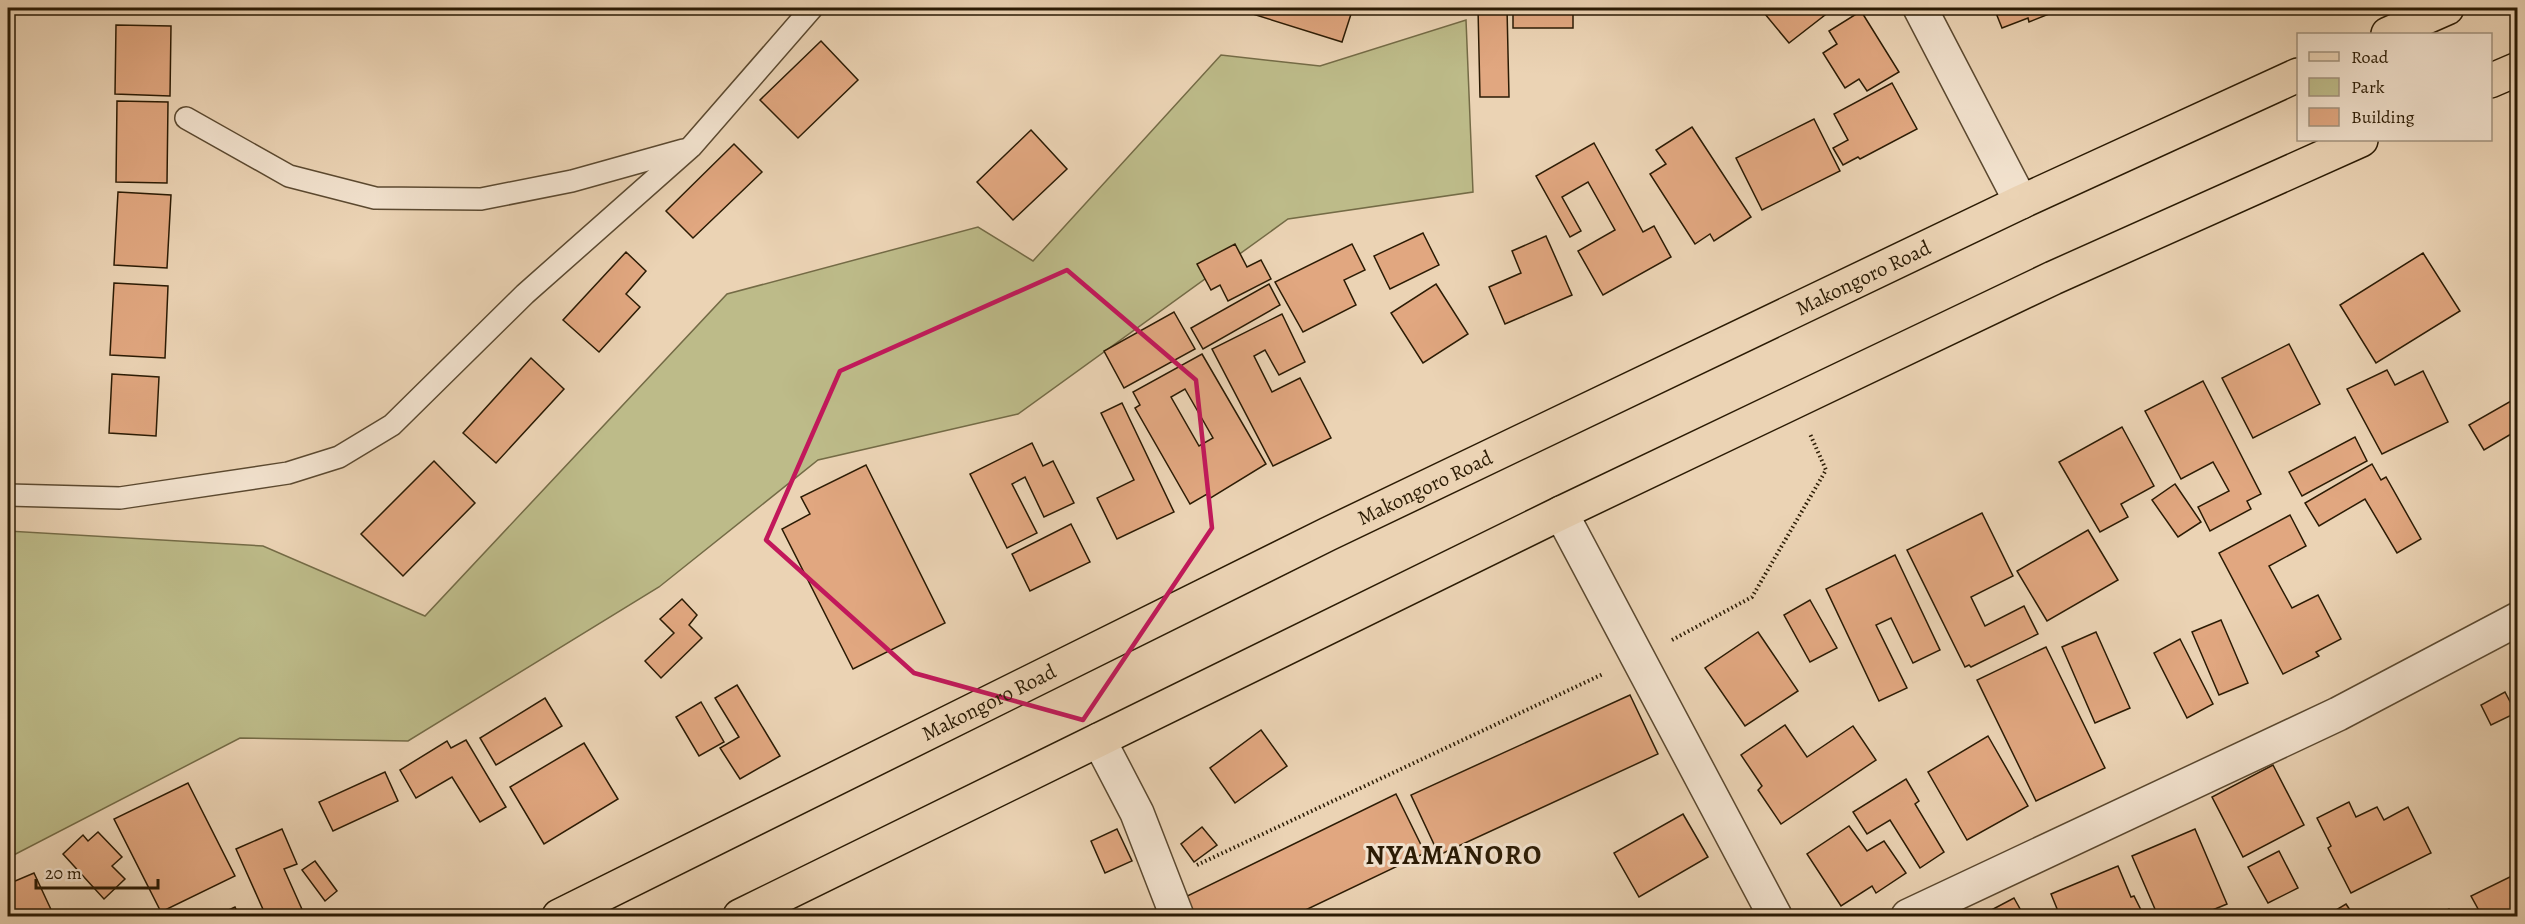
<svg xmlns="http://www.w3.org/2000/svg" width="2525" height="924" viewBox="0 0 2525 924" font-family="Alegreya,serif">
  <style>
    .green { fill: #bdbb89; stroke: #746b46; stroke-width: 1.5 }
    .building { fill: #e1a780; stroke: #2b1b04; stroke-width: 1.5; fill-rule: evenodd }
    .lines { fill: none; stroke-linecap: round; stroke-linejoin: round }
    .service-casing { stroke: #5b4930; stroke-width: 24 }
    .minor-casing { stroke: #5b4930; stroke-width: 36 }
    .primary-casing { stroke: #2b1b04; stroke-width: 36 }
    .path { stroke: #2b1b04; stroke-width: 4; stroke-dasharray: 1.5 3; stroke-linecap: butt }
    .service { stroke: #f2e2ce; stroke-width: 21 }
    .minor { stroke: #f2e2ce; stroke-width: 33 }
    .primary { stroke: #ebd3b4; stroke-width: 33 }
    .marked { fill: none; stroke: #c2185b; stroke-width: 4.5; stroke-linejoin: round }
    .labels { text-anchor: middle; stroke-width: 6; stroke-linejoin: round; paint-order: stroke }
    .street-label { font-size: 21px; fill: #2b1b04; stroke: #f2e2ce }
    .district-label { font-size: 27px; font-weight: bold; letter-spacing: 1.5px; fill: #2b1b04; stroke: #f2e2ce }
  </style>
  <rect width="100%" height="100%" fill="#ebd3b4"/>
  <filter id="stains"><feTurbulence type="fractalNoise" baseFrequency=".00333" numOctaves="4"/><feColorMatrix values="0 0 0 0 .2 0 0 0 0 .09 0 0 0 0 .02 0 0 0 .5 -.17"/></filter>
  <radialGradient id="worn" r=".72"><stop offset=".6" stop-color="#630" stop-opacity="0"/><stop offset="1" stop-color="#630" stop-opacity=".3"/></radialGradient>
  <path class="green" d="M1466,20l7,172 -185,27 -270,195 -200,46 -159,127 -251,154 -168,-3 -232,120v-327l255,15 162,70 302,-322 251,-67 55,34 188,-206 99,11z"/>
  <g class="building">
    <path d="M1241,8h112l-11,34 -102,-32z"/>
    <path d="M1478,8h29l2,89h-29z"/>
    <rect x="1513" y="8" width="60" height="20"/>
    <path d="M1760,8h74l-45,35z"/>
    <path d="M1994,8h70l-35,14 -1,-4 -26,10z"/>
    <path d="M1861,11l38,61 -32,19 -8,-12 -14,9 -22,-35 14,-9 -8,-13z"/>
    <path d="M116,25l55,1 -1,70 -55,-2z"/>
    <path d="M821,41l37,39 -60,58 -38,-38z"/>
    <path d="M1892,83l25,46 -57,30 -2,-2 -15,8 -10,-17 15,-8 -14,-26z"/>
    <path d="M117,101l51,1 -1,81 -51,-1z"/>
    <path d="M1814,119l26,52 -78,39 -26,-52z"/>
    <path d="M1692,127l59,90 -37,24 -4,-7 -15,10 -45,-70 16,-10 -10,-14z"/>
    <path d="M1031,130l36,39 -54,51 -36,-38z"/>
    <path d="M1594,143l49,89 11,-6 17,31 -68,38 -25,-44 37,-21 -27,-48 -26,15 19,34 -11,6 -34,-61z"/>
    <path d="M734,144l28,28 -69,66 -27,-27z"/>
    <path d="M118,192l53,3 -4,73 -53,-3z"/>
    <path d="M1423,233l16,32 -49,24 -16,-33z"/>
    <path d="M1546,236l26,59 -67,29 -16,-37 32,-14 -9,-22z"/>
    <path d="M1235,244l12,23 14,-7 10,19 -43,22 -8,-16 -9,5 -14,-26z"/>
    <path d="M1352,244l13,26 -21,10 12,25 -53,27 -28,-50z"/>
    <path d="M626,252l20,19 -20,23 14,13 -41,45 -36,-32z"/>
    <path d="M2423,253l37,58 -84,52 -36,-58z"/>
    <path d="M114,283l54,3 -3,72 -55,-3z"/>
    <path d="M1269,284l11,21 -77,44 -12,-21z"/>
    <path d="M1436,284l32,50 -45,29 -32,-50z"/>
    <path d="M1174,312l21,37 -71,39 -20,-37z"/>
    <path d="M1282,314l23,48 -26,13 -14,-25 -11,6 18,36 28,-14 31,60 -58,28 -61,-117z"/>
    <path d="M2289,344l31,60 -67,34 -31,-60z"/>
    <path d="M1202,354l64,110 -57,35 -2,-5 -17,10 -55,-96 5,-3 -7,-13zM1185,389l28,49 -14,8 -28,-49z"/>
    <path d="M531,358l33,31 -68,74 -33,-30z"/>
    <path d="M2387,370l8,15 28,-14 25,51 -66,32 -35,-65z"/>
    <path d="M112,374l47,3 -3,59 -47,-3z"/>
    <path d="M2203,381l58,113 -14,7 4,8 -41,22 -12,-24 31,-16 -16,-29 -32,17 -36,-68z"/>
    <path d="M2518,397v33l-34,20 -15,-25z"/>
    <path d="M1122,403l52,109 -57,27 -20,-41 37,-18 -33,-67z"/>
    <path d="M2122,427l32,59 -33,18 7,13 -28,15 -41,-70z"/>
    <path d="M2355,437l12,24 -65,35 -13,-24z"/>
    <path d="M1032,443l11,23 10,-5 21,42 -30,14 -19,-40 -13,7 25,49 -30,15 -37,-74z"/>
    <path d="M434,461l41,42 -72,73 -42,-42z"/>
    <path d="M2372,464l9,16 5,-3 35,62 -24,14 -32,-54 -46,27 -14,-23z"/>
    <path d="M866,465l79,158 -92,46 -71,-140 28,-15 -9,-17z"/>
    <path d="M2175,484l26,38 -23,15 -26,-37z"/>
    <path d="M1982,513l31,63 -42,21 14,29 39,-20 14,28 -67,33 -2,-2 -4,2 -58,-117z"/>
    <path d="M2290,515l16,31 -37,20 23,42 26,-13 23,44 -25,13 3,4 -36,18 -64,-121z"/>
    <path d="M1071,524l19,38 -60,29 -18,-37z"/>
    <path d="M2088,530l30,50 -71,41 -30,-50z"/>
    <path d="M1895,555l45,95 -27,13 -22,-45 -15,7 31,63 -28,13 -53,-112z"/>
    <path d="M682,599l15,16 -8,10 13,13 -41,40 -16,-17 29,-28 -14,-14z"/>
    <path d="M1810,600l27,48 -27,14 -26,-47z"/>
    <path d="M2221,620l27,63 -29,12 -27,-63z"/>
    <path d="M1758,632l40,59 -53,35 -40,-58z"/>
    <path d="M2096,632l34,76 -35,15 -33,-76z"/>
    <path d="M2180,639l33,65 -26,14 -33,-65z"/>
    <path d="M2046,647l59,121 -69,33 -59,-121z"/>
    <path d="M737,685l43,71 -40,23 -20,-31 19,-11 -24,-39z"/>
    <path d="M2505,692l11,21 -25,12 -10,-20z"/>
    <path d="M1630,695l28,59 -219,101 -28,-60z"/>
    <path d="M545,698l17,28 -66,39 -16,-27z"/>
    <path d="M701,702l23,40 -25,14 -23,-39z"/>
    <path d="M1785,725l22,32 46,-31 23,34 -95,64 -23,-34 4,-4 -21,-31z"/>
    <path d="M1261,730l26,36 -52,37 -25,-35z"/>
    <path d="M1988,736l40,70 -61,34 -39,-68z"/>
    <path d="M466,740l40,67 -26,15 -28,-45 -36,21 -16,-28 47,-29 4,7z"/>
    <path d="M584,743l34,56 -74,45 -34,-57z"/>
    <path d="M2273,765l31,60 -61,32 -31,-60z"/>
    <path d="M385,772l13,29 -65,30 -14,-29z"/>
    <path d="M1906,779l13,22 -4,3 29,48 -24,16 -30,-48 -23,14 -14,-22z"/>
    <path d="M188,783l47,93 -74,36 -47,-93z"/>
    <path d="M1396,794l29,59 -132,63h-106l-8,-16z"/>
    <path d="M2349,802l7,15 21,-10 7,13 24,-13 23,46 -80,40 -23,-45 3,-2 -14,-28z"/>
    <path d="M1683,814l25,43 -69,40 -25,-44z"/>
    <path d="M1849,826l18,25 17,-10 22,32 -30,20 -4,-7 -31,20 -34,-52z"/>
    <path d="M1202,827l15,18 -23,17 -13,-18z"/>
    <path d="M282,829l15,35 -13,5 21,47h-39l-30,-67z"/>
    <path d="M1117,829l15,32 -27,12 -14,-32z"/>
    <path d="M2195,829l32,75 -29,12h-40l-26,-60z"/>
    <path d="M98,832l24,25 -10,9 13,13 -21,20 -41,-45 20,-19 5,6z"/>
    <path d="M2279,851l19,37 -30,15 -20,-36z"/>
    <path d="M315,861l22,30 -12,10 -23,-31z"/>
    <path d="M2118,866l13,31 3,-1 10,20h-84l-9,-22z"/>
    <path d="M34,873l20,43h-46v-32z"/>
    <path d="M2518,873v43h-36l-11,-20z"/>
    <path d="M2014,898l10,18h-44z"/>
    <path d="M2346,904l8,12h-28z"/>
    <path d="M235,907l4,9h-23z"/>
    <path d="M2449,909l4,7h-17z"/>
  </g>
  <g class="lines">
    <defs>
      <g id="service">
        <path d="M186,118l103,58 86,22 106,1 91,-18 111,-31"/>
        <path d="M8,495l112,3 168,-25 51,-16 53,-32 133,-131 166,-147 121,-139"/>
      </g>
      <g id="minor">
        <path d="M1920,8l101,194"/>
        <path d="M1561,513l214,403"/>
        <path d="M1099,740l38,73 40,103"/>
        <path d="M1908,916l430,-202 180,-95"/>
      </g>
      <g id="primary">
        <path d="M2388,34l59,-26"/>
        <path d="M2490,81l28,-12"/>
        <path id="s1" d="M559,916l769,-382 693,-332 277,-127"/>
        <path d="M740,916l821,-403 492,-235 308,-138"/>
      </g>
    </defs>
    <use href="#service" class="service-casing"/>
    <use href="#minor" class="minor-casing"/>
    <use href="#primary" class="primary-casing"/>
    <g class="path">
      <path d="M1672,640l80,-43 74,-127 -16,-36"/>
      <path d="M1197,865l406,-191"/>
    </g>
    <use href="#service" class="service"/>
    <use href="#minor" class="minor"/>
    <use href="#primary" class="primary"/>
  </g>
  <path class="marked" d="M1067,270l129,110 16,148 -129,192 -169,-47 -148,-133 74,-169z"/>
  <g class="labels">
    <g class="street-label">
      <text dy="7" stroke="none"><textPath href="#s1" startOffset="1452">Makongoro Road</textPath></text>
      <text dy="7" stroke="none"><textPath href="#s1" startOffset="966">Makongoro Road</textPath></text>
      <text dy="7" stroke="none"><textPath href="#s1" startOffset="480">Makongoro Road</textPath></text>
    </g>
    <g class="district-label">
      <text x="1454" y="864">NYAMANORO</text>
    </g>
  </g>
  <rect width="2525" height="924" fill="none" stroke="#ebd3b4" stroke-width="30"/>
  <rect x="9" y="9" width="2507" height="906" fill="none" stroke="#2b1b04" stroke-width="3"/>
  <rect x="15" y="15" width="2495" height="894" fill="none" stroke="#2b1b04" stroke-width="1.5"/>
  <rect x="2297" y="33" width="195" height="108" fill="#f2e2ce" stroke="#a2927d" stroke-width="1.5"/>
  <rect x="2309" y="52" width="30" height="9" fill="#ebd3b4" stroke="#a2927d" stroke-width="1.5"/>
  <text x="2351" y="63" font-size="18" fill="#2b1b04">Road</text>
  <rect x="2309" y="78" width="30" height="18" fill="#bdbb89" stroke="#a2927d" stroke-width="1.5"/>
  <text x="2351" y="93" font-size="18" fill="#2b1b04">Park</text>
  <rect x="2309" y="108" width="30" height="18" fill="#e1a780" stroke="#a2927d" stroke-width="1.5"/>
  <text x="2351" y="123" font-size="18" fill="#2b1b04">Building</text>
  <path d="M36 879v9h122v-9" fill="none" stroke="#2b1b04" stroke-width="3"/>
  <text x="45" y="879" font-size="18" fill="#2b1b04" stroke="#f2e2ce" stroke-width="4.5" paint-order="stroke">20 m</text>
  <rect width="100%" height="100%" filter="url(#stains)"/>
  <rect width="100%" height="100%" fill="url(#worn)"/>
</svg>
